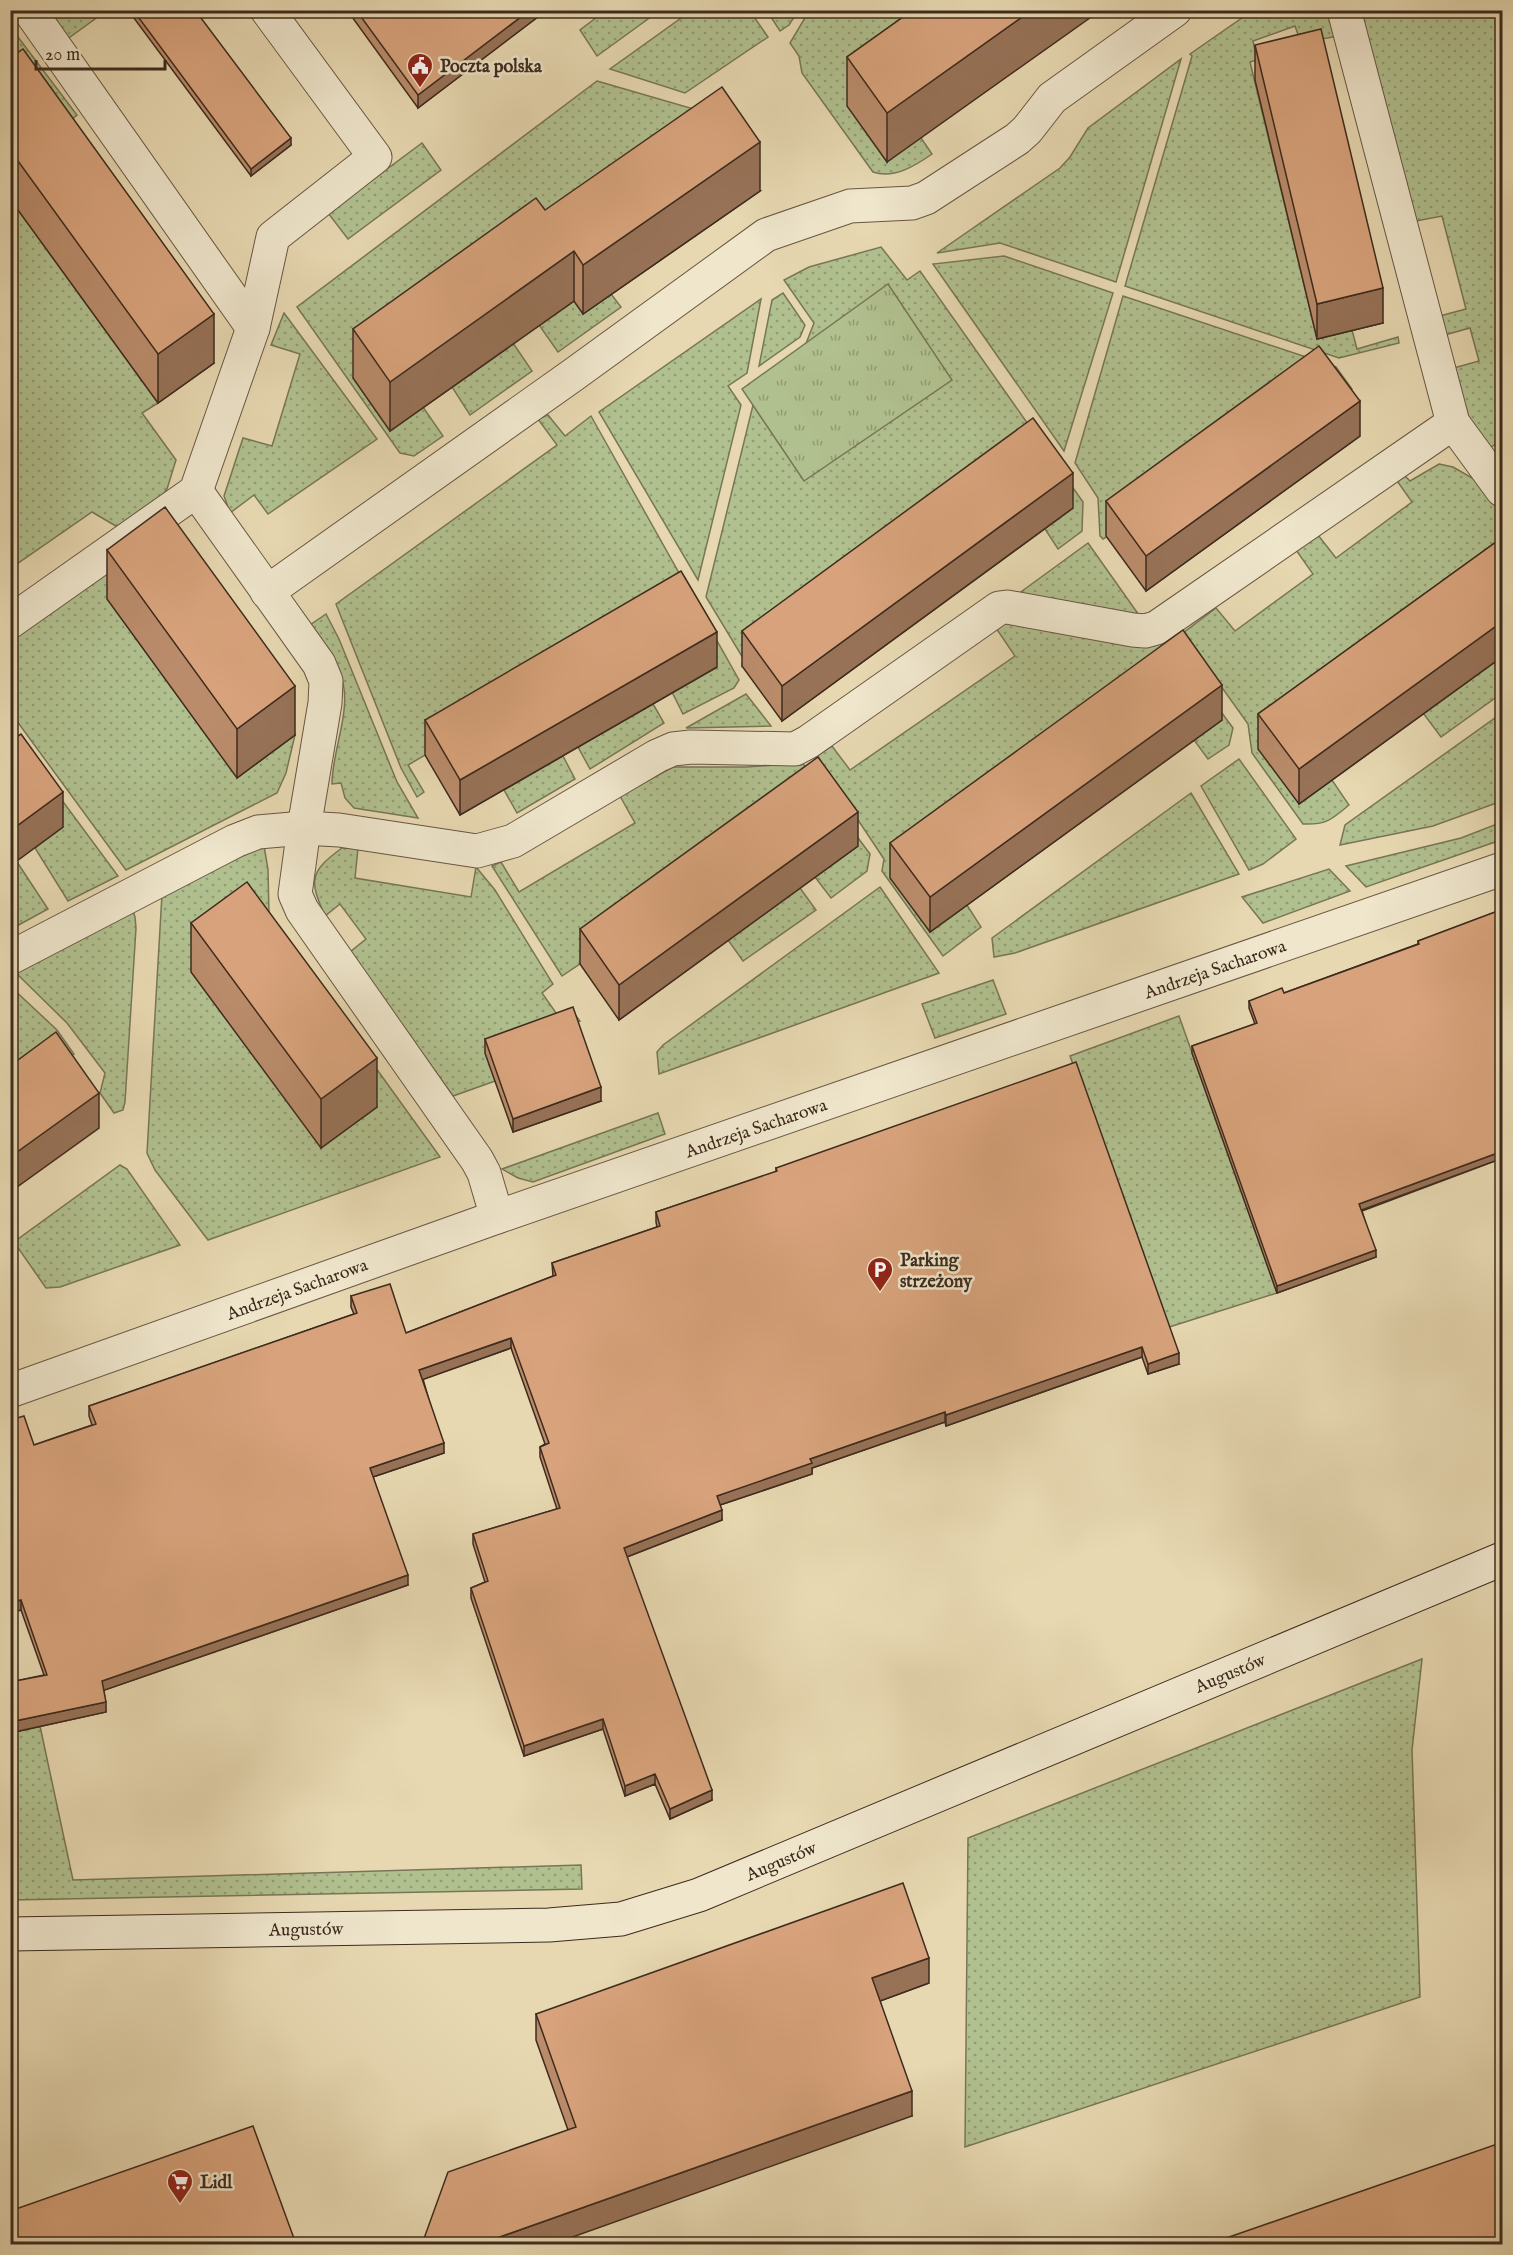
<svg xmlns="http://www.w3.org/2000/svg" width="1513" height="2255" viewBox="0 0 1513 2255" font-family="'IM FELL English',serif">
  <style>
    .grass { fill: url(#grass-dots); stroke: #787656; stroke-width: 1.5 }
    .park { fill: url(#park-tufts); stroke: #787656; stroke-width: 1.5 }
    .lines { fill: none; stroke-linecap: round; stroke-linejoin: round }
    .street-casing { stroke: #685643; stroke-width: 35 }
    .secondary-casing { stroke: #3e2b1e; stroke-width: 35 }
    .street { stroke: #efe6cc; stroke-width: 33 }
    .secondary { stroke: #efe6cc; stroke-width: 33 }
    .wall { fill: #ba8c6b; stroke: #3e2b1e; stroke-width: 1.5 }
    .shaded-wall { fill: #977257; stroke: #3e2b1e; stroke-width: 1.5 }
    .building { fill: #d8a37c; stroke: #3e2b1e; stroke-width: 1.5 }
    .labels { text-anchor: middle; stroke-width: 5; stroke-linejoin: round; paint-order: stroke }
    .poi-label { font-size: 18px; font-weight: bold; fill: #3e2b1e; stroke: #efe6cc; text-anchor: start }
    .street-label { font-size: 18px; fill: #3e2b1e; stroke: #efe6cc }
  </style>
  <defs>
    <pattern id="grass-dots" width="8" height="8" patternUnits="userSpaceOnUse" patternTransform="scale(1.5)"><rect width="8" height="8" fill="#b1c08f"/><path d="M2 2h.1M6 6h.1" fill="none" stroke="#919c74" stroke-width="1.8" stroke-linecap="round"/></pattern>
    <pattern id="park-tufts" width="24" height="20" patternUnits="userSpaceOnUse" patternTransform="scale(1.5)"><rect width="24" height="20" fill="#b1c08f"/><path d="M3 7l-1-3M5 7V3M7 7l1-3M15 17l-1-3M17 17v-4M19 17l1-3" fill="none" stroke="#919c74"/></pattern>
  </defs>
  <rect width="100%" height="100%" fill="#e7d8b1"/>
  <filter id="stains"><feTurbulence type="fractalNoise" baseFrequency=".00333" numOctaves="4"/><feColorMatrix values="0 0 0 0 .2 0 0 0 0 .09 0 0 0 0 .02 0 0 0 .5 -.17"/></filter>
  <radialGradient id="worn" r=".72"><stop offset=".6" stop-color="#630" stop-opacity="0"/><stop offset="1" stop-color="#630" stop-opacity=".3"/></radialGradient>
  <g class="grass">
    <path d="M47,11h59l-40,29z"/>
    <path d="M605,11v-1l54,1 -62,45 -17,-26z"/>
    <path d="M691,11h15l5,5 10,-5h29l18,26 -83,56 -75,-24z"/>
    <path d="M767,11h31l-9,14 -9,6z"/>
    <path d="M809,11h173l-61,127 11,16c-17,12 -38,25 -59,18l-71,-99 -3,-17 -9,-13z"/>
    <path d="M1252,11h75l4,13 7,12 -37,7 -6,-17 -42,15 4,19 -7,2 67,276 35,-8 5,19 41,-12 1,6 -60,15 -214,-72 67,-230 -2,-2z"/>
    <path d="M1355,11h147v428l-13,10 -29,-42 -10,-38 29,-8 -9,-33 -29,8 -5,-19 30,-8 -24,-93 -31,6z"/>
    <path d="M11,31l4,2 62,82 -26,21 -40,-29z"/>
    <path d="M1181,59l-65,223 -116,-39 -63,10 123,-85 10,-11 18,-29z"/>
    <path d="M597,81l107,31 -351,266 37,53 33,-24 20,29 -29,20 -14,-3 -103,-146z"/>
    <path d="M422,143l19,27 -93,69 -20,-26z"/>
    <path d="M10,199l148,204 -16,10 34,47 -9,29 -8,12 -38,28 -29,-17 -81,56z"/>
    <path d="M881,247l26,33 13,-9 163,231 -1,29 -24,18 -13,-20 -12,-76 -291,213 1,-8 -37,-61 47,-192 51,75 84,-195 -83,61 9,-23 -30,-43 25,-13z"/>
    <path d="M1004,256l109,37 -49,158 -131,-187z"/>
    <path d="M783,293l22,32 -5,12 -41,29 13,-66z"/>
    <path d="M611,294l10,13 -63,45 -19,-27 35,-24 9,13z"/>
    <path d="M1123,296l213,71 16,22 -17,13 -232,137 -3,-3 -2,-38 -23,-35z"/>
    <path d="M761,299l-14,74 -19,13 13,19 -43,175 -99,-168z"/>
    <path d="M284,313l93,126 -109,75 -14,-19 -24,18 -6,-17 19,-58 29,8 28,-92 -29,-9z"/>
    <path d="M513,343l19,28 -62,44 -18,-28z"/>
    <path d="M548,415l17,21 26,-20 148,264 -5,8 -51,26 -11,-22 9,-86 -273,159 16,27 -7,5 -16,-29 -65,-164 221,-159 -19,-26z"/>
    <path d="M1439,464l14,3 28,16 21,29v60l-203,232 33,-24 17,25c-17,14 -22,20 -46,19l-51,-71 -4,-29 -65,-91 33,-25 19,23 78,-57 -17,-24 22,-15 18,23 76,-56 -17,-24 7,-5 8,8z"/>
    <path d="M163,529l75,248 57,-42 -9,38 -9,20 -151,77 -115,-157 -1,-77z"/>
    <path d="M1088,543l53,75 -123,-24z"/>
    <path d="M326,614l13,25 58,143 21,36 -64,-10 -9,-10 -4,-15 -9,1c0,-38 24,-79 6,-116 -7,-15 -19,-29 -28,-43z"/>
    <path d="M1006,623l161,16 66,89 -4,17 -21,14 -14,-19 28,-20 -331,157 39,55 37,-27 14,22 -38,29 -61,-85 2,-12 -68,-102 16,-11 18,24 165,-114 -19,-28z"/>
    <path d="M1494,662l8,12v19l-61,44 -18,-24z"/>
    <path d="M746,694l25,32 -85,2z"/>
    <path d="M653,704l11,19 -74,46 -12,-22z"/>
    <path d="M1502,713v88l-69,25 -93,19 5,-20z"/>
    <path d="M10,730l108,146 -50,25 -33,-53 28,-21 -52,-51z"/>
    <path d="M563,756l12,23 -58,34 -13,-23z"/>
    <path d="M1239,759l57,80 -33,25 -14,6 -48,-84z"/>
    <path d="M801,761l69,93 -3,17 -36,27 -16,-21 -235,87 -18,12 -70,-110 9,-4 18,30 116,-69 -15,-27 53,-29h73l44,-3z"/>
    <path d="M1191,793l48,81 -224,79 -21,4 -2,-19z"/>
    <path d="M1502,822v17l-4,2 -132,46 -20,-21 115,-28z"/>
    <path d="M264,846l4,23 1,45 104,150 67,93 -232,83 -53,-70 -8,-17 15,-259z"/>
    <path d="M342,848h16l-3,30 116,19 5,-30 19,23 58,94 -11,9 19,27 12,-8 7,9 -27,8 -58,52 -42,15 -103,-144 16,-13 -26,-35 -15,12c-16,-36 -16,-44 17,-68z"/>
    <path d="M17,862l31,47 -33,18 -4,-6 -1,-55z"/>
    <path d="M1329,869l21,22 -87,32 -21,-26z"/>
    <path d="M880,887l59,86 -280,101 -2,-22 6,-7z"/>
    <path d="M800,888l16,22 -73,51 -15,-21z"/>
    <path d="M133,911l2,6 1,11 -11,174 -2,8 -9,3 -14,-20 5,-20 -38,-50 -52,-51z"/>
    <path d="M993,980l13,34 -71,24 -13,-34z"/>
    <path d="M10,986l47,44 17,24 -63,47z"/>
    <path d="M1179,1016l98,277 -111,35 -96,-272z"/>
    <path d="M658,1113l7,21 -132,48 -15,-4 -16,-9z"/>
    <path d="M120,1165l7,4 53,76 -120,42 -14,1 -32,-46z"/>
    <path d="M1422,1659l-10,91 8,247 -455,150 3,-309z"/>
    <path d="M40,1726l33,154 508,-15 1,24 -571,11 -1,-168z"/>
  </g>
  <path class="park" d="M888,284l64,96 -148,101 -62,-92z"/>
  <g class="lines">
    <defs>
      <g id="street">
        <path d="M29,10l224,318"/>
        <path d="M1344,10l109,413 49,67"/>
        <path d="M196,491l123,173 7,17 -1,22 -21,125 -9,66 7,16 175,250 7,13 13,44"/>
        <path d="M267,592l306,-217 193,-140 84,-29 62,-3 14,-5 91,-59 10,-9 25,-32 123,-88"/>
        <path d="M10,622l186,-131 57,-163 20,-91 102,-80 -108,-147"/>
        <path d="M10,958l225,-117 23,-9 46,-4 35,2 138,21 36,-10 144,-85 16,-7 18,-2 104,2 13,-7 191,-134 8,-1 126,23 12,1 11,-3 297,-205"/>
        <path d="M10,1391l487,-174 1005,-348"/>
      </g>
      <path id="secondary" d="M10,1934l539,-9 72,-6 78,-24 803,-336"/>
    </defs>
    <use href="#street" class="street-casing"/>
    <use href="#secondary" class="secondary-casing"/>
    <use href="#street" class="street"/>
    <use href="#secondary" class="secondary"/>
  </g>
  <g class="wall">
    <path d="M128,10h67l96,135 -40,31z"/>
    <path d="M347,10h200l-129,98z"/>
    <path d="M913,10l-26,152 -40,-56v-49z"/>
    <path d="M1255,45l128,278 -66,16 -62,-259z"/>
    <path d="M10,58l204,305 -56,40 -148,-204z"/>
    <path d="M760,191l-177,123 -9,-13 -184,130 -37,-53v-49l192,-119z"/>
    <path d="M1360,436l-214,155 -40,-55v-35z"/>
    <path d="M1073,508l-291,213 -40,-55v-35z"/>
    <path d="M1503,537v119l-204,148 -41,-55v-35z"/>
    <path d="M107,550l188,185 -58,43 -130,-179z"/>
    <path d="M717,667l-257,148 -35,-60v-35z"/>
    <path d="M1222,720l-292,212 -40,-54v-35z"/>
    <path d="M858,846l-239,174 -39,-56v-35z"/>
    <path d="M1503,909v249l-141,53 14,46 -99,36 -85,-240v-7l63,-22 -6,-16v-7l35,-8 134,-49v-3z"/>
    <path d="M191,923l186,184 -56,41 -130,-176z"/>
    <path d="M485,1039l116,62 -88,31 -28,-79z"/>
    <path d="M776,1168l403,196 -31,10 -6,-17 -196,69 -1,-4 -133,46v6l-92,31 2,15 -95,37 85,243 -42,19 -15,-35 -30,12 -22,-67 -79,27 -53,-158v-10l14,-6 -12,-38v-10l84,-25 -17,-52v-10l5,-3 -34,-96 -88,31 21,74 -71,24 35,108 -304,105 2,22 -96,21v-51l34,-7 -23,-65 -11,3v-193l24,25 58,-20 -3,-9v-10l265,-92 -3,-7v-11l55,37 147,-57 -1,-13 105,-36 -1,-5v-10l120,-40z"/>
    <path d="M929,1983l-49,18 32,115 -344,14 -32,-90v-26z"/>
  </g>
  <g class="shaded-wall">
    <path d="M530,10h17l-129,98v-13z"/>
    <path d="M1032,10h69l-214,152v-49z"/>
    <path d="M291,138v7l-40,31v-7z"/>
    <path d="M760,142v49l-177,123v-49z"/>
    <path d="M574,251v50l-184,130v-49z"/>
    <path d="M1383,288v35l-66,16v-35z"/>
    <path d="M214,314v49l-56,40v-49z"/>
    <path d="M1360,401v35l-214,155v-35z"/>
    <path d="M1073,473v35l-291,213v-35z"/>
    <path d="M1503,621v35l-204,148v-35z"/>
    <path d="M717,632v35l-257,148v-35z"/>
    <path d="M1222,685v35l-292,212v-35z"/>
    <path d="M295,686v49l-58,43v-49z"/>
    <path d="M63,792v35l-53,39v-35z"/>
    <path d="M858,812v34l-239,174v-35z"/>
    <path d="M377,1058v49l-56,41v-49z"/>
    <path d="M601,1087v14l-88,31v-13z"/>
    <path d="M99,1093v35l-82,59 -7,2v-35z"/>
    <path d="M1503,1151v7l-144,53v-7z"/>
    <path d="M1376,1250v7l-99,36v-7z"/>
    <path d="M511,1338v10l-92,33v-11z"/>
    <path d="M1142,1347v10l-196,69v-11z"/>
    <path d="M1179,1353v11l-31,10v-10z"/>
    <path d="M945,1412v10l-133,46v6l-95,32v-10l93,-37z"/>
    <path d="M444,1443v10l-74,25v-10z"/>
    <path d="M722,1510v10l-98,38v-10z"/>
    <path d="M408,1575v10l-306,106v-10z"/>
    <path d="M21,1600v10l-11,3v-10z"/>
    <path d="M106,1702v10l-96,21v-11z"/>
    <path d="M603,1719v10l-79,27v-10z"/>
    <path d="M655,1774v10l-30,12v-10z"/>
    <path d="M712,1790v10l-42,19v-10z"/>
    <path d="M929,1958v25l-57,21v-26z"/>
    <path d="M912,2091v25l-359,128h-73z"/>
  </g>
  <g class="building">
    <path d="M133,10h62l96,128 -40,31z"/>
    <path d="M356,10h174l-112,85z"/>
    <path d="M913,10h119l-145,103 -40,-56z"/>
    <path d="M1321,29l62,259 -66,16 -62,-259z"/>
    <path d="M23,49l191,265 -56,40 -148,-204v-92z"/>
    <path d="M722,87l38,55 -177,123 -9,-14 -184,131 -37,-53 183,-131 9,12z"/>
    <path d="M1319,346l41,55 -214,155 -40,-55z"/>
    <path d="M1033,418l40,55 -291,213 -40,-55z"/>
    <path d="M165,507l130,179 -58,43 -130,-179z"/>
    <path d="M1503,537v84l-204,148 -41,-55z"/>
    <path d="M681,571l36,61 -257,148 -35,-60z"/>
    <path d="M1183,630l39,55 -292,212 -40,-54z"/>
    <path d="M21,734l42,58 -53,39v-90z"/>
    <path d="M818,757l40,55 -239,173 -39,-56z"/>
    <path d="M247,882l130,176 -56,41 -130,-176z"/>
    <path d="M1503,909v242l-144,53 17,46 -99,36 -85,-240 65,-23 -8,-22 33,-13 2,5 135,-49 -1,-3z"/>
    <path d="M573,1007l28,80 -88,32 -28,-80z"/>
    <path d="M56,1032l43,61 -82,59 -7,2v-88z"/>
    <path d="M1076,1062l103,291 -31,11 -6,-17 -196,68 -1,-3 -135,47 2,4 -95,33 5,14 -98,38 88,242 -42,19 -15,-35 -30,12 -22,-67 -79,27 -53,-158 17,-7 -15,-47 87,-26 -20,-61 9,-4 -38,-105 -92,32 25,73 -74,25 38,107 -306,106 4,21 -96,20v-40l37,-7 -26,-75 -11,3v-183l14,-4 10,29 62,-21 -7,-18 268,-93 -6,-17 39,-12 16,49 150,-58 -4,-12 108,-37 -4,-14 121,-41 -1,-3z"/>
    <path d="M903,1883l26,75 -57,20 40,113 -432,153h-58l26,-72 128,-45 -40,-113z"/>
    <path d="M253,2126l43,118h-286v-33z"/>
    <path d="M1503,2142v102h-294z"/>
  </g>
  <defs>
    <symbol id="civic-pin" viewBox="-11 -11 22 30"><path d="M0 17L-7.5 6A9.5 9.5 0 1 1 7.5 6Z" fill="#8f2418" stroke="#efe6cc"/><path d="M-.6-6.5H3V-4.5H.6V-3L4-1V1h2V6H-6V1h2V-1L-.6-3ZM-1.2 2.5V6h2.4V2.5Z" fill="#fff"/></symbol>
    <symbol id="parking-pin" viewBox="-11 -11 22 30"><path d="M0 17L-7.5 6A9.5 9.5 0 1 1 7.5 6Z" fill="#8f2418" stroke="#efe6cc"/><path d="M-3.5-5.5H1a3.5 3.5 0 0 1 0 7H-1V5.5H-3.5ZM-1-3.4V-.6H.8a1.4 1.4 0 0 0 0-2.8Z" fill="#fff"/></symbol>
    <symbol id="supermarket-pin" viewBox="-11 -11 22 30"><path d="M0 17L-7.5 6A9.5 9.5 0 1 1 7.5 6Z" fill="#8f2418" stroke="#efe6cc"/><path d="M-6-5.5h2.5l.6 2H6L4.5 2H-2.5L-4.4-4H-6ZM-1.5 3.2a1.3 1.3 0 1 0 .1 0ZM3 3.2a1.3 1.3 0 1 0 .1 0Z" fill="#fff"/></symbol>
  </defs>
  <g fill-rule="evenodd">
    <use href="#civic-pin" x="405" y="51" width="30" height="40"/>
    <use href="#parking-pin" x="865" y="1255" width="30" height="40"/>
    <use href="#supermarket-pin" x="165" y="2167" width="30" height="40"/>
  </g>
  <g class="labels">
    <g class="poi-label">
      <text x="440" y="72">Poczta polska</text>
      <text x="900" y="1266">Parking<tspan x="900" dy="21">strzeżony</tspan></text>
      <text x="200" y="2188">Lidl</text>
    </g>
    <g class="street-label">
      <text transform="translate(1215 969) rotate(-19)" y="6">Andrzeja Sacharowa</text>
      <text transform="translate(756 1128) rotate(-19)" y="6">Andrzeja Sacharowa</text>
      <text transform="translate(297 1289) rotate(-20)" y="6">Andrzeja Sacharowa</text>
      <text transform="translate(1230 1673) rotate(-23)" y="6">Augustów</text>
      <text transform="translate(781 1861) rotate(-23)" y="6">Augustów</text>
      <text transform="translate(306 1929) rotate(-1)" y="6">Augustów</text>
    </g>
  </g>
  <rect width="1513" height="2255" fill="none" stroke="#e7d8b1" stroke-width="36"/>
  <rect x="12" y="12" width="1489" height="2231" fill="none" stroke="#3e2b1e" stroke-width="3"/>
  <rect x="18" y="18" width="1477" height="2219" fill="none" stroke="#3e2b1e" stroke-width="1.5"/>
  <path d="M36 60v9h129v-9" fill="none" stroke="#3e2b1e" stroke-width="3"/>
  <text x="45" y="60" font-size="18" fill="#3e2b1e" stroke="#efe6cc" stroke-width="4.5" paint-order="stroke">20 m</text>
  <rect width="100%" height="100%" filter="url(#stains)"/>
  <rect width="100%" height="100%" fill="url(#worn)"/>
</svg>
